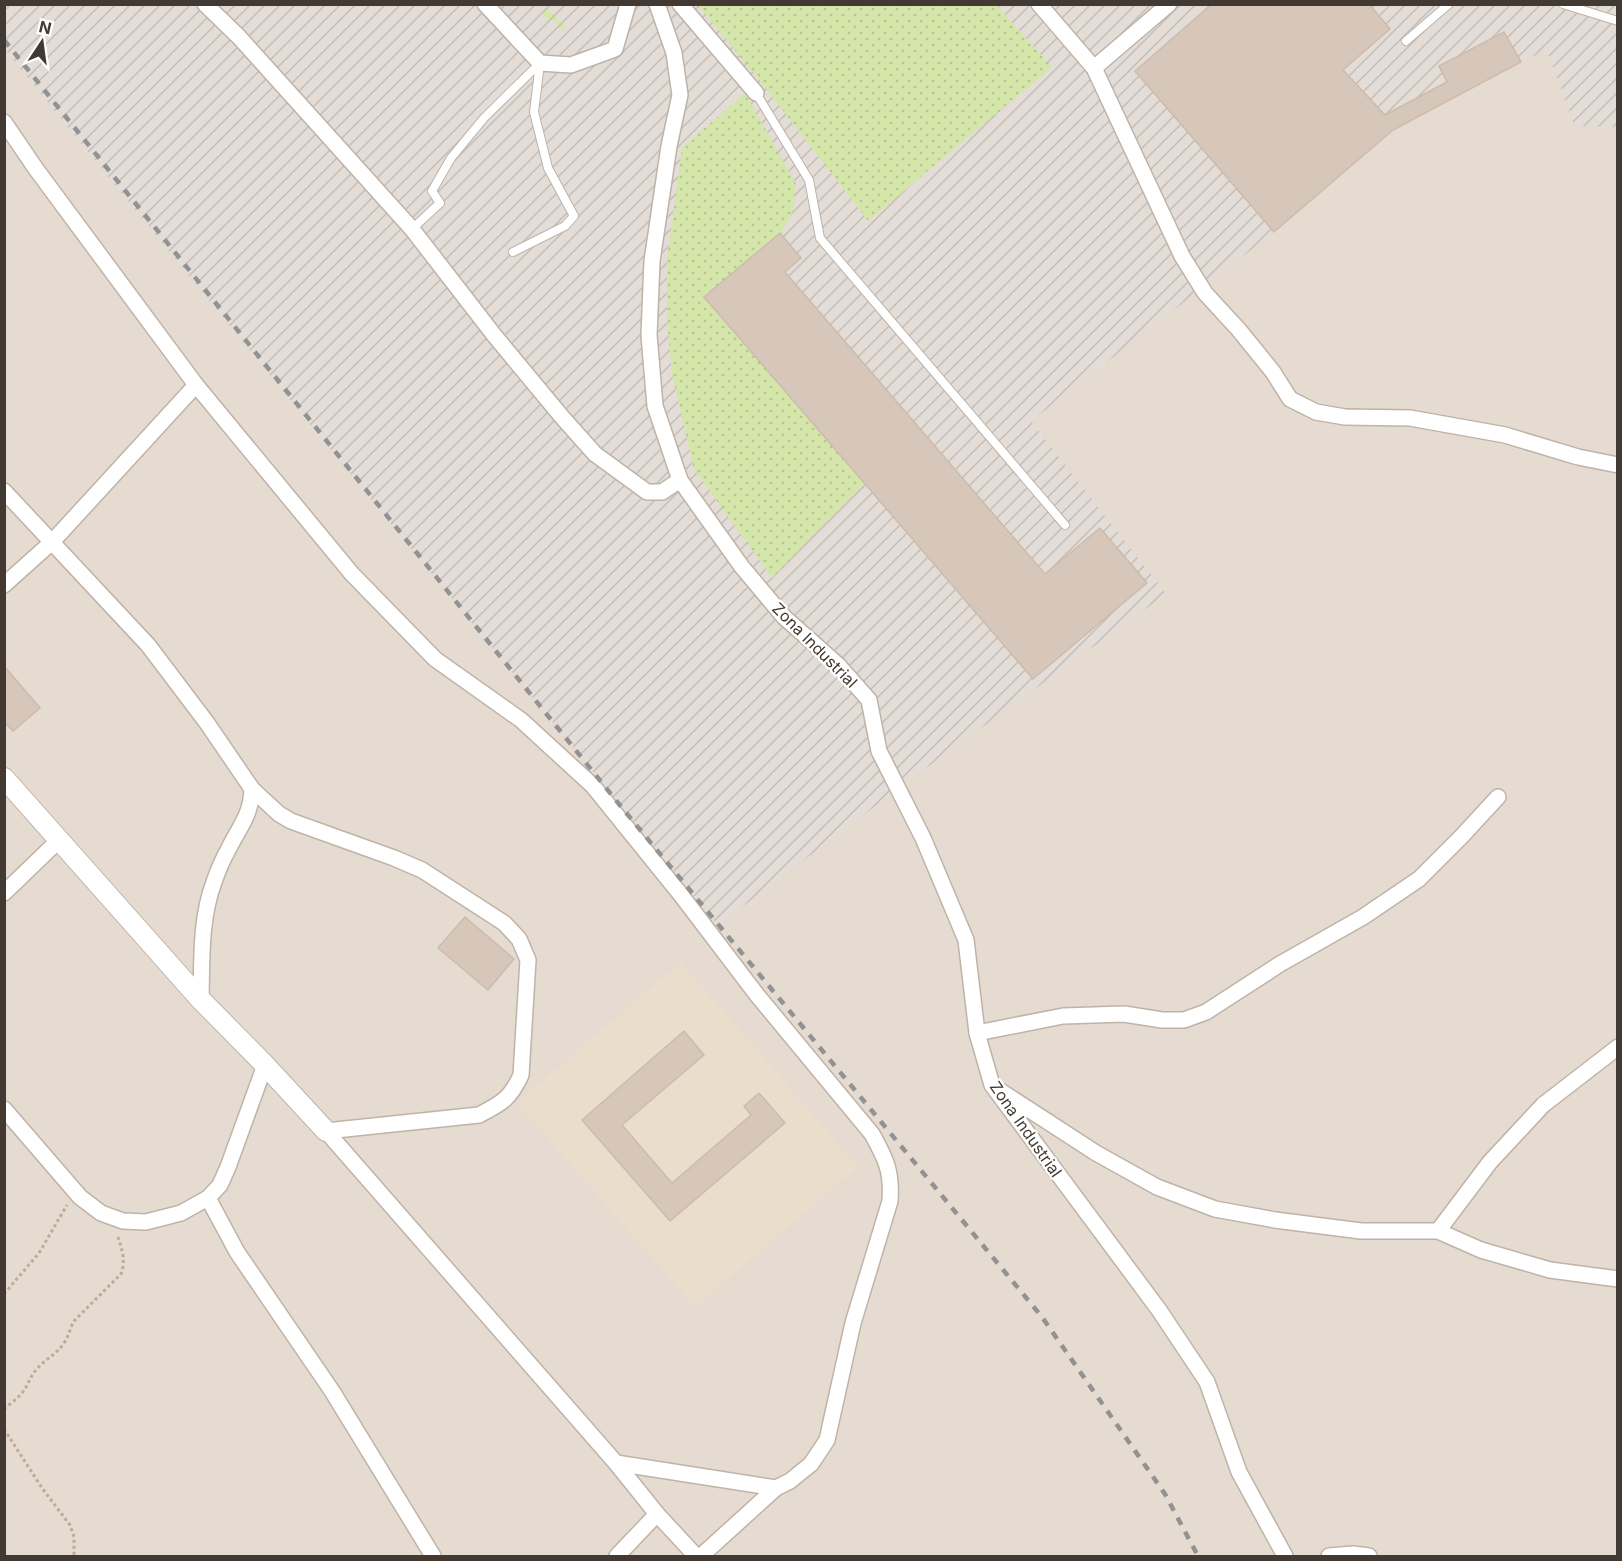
<svg xmlns="http://www.w3.org/2000/svg" width="1622" height="1561" viewBox="0 0 1622 1561" font-family="Inter,sans-serif">
  <style>
    .residential { fill: #e5dbd0 }
    .industrial { fill: url(#industrial-furrows) }
    .education { fill: #ebddcb }
    .grass { fill: url(#grass-dots) }
    .garden { fill: url(#garden-furrows) }
    .building { fill: #d6c7ba; stroke: #cdbbab; stroke-width: 1.5 }
    .lines { fill: none; stroke-linecap: round; stroke-linejoin: round }
    .service-casing { stroke: #bfb3a8; stroke-width: 10 }
    .minor-casing { stroke: #bfb3a8; stroke-width: 18 }
    .tertiary-casing { stroke: #bfb3a8; stroke-width: 22 }
    .path { stroke: #beaa96; stroke-width: 3; stroke-dasharray: 3 3; stroke-linecap: butt }
    .service { stroke: #fff; stroke-width: 8 }
    .minor { stroke: #fff; stroke-width: 15 }
    .tertiary { stroke: #fff; stroke-width: 20 }
    .rail { stroke: #929292; stroke-width: 4.5; stroke-dasharray: 8 8; stroke-linecap: butt }
    .labels { text-anchor: middle; stroke-width: 4.5; stroke-linejoin: round; paint-order: stroke }
    .street-label { font-size: 16px; fill: #423a32; stroke: #fff }
  </style>
  <defs>
    <pattern id="industrial-furrows" width="10" height="10" patternUnits="userSpaceOnUse" patternTransform="scale(1.5)"><rect width="10" height="10" fill="#e3dcd7"/><path d="M-1 1l2-2M0 10L10 0M9 11l2-2" fill="none" stroke="#c4beb9"/></pattern>
    <pattern id="grass-dots" width="8" height="8" patternUnits="userSpaceOnUse" patternTransform="scale(1.5)"><rect width="8" height="8" fill="#d4e6a9"/><path d="M2 2h.1M6 6h.1" fill="none" stroke="#b7c692" stroke-width="1.8" stroke-linecap="round"/></pattern>
    <pattern id="garden-furrows" width="10" height="10" patternUnits="userSpaceOnUse" patternTransform="scale(1.5)"><rect width="10" height="10" fill="#d4e6a9"/><path d="M-1 1l2-2M0 10L10 0M9 11l2-2" fill="none" stroke="#b7c692"/></pattern>
  </defs>
  <rect width="100%" height="100%" fill="#f1eae2"/>
  <rect class="residential" x="5" y="5" width="1612" height="1551"/>
  <path class="industrial" d="M4,5h1613v122l-42,-1 -28,-76 -26,12 -128,68 -119,102 -243,189 135,173 -255,185 -193,146 -713,-875z"/>
  <path class="education" d="M681,962l177,205 -163,140 -178,-204z"/>
  <g class="grass">
    <path d="M698,5h298l56,62 -184,154 -107,-139z"/>
    <path d="M745,93l51,91c-1,21 -3,33 -16,49l-76,64 160,186 -92,95 -78,-109 -22,-95 -5,-55v-60l15,-111z"/>
  </g>
  <path class="garden" d="M546,7l21,21 -3,3 -8,-9 -13,-6z"/>
  <g class="building">
    <path d="M1212,4h157l21,25 -47,41 42,45 62,-33 -8,-16 65,-34 17,30 -128,68 -119,102 -139,-161z"/>
    <path d="M780,233l21,25 -16,14 260,302 55,-46 47,55 -114,96 -329,-382z"/>
    <path d="M4,666l36,42 -27,23 -9,-9z"/>
    <path d="M465,917l49,42 -26,31 -50,-42z"/>
    <path d="M684,1031l20,24 -82,70 50,58 79,-68 -7,-9 15,-13 26,30 -115,98 -88,-101z"/>
  </g>
  <g class="lines">
    <defs>
      <g id="service">
        <path d="M1563,4l55,17"/>
        <path d="M1406,41l43,-37"/>
        <path d="M756,93l53,87 11,58 245,287"/>
        <path d="M412,229l28,-26 -8,-12 19,-33 33,-40 56,-55 -6,49 14,56 26,48 -9,10 -52,26"/>
      </g>
      <g id="minor">
        <path d="M205,4l34,33 173,192 82,106 68,82 33,37 52,38h15l18,-12"/>
        <path d="M485,4l55,59 31,2 44,-16 13,-45"/>
        <path d="M657,4l17,49 6,42 -11,51 -17,115 -3,74 6,71 25,74 62,87 42,50 54,48 31,35 10,51 44,87 43,102 11,93 15,52 167,225 48,72 32,90 46,84"/>
        <path d="M680,4l76,89"/>
        <path d="M1039,4l55,64 88,188 23,37 34,37 34,42 17,27 26,13 29,5 65,1 95,17 73,22 40,8"/>
        <path d="M1094,68l75,-64"/>
        <path d="M4,122l32,47 160,216 156,189 83,85 86,61 72,66 88,109 76,100 115,139c14,25 20,37 18,67l-37,122 -26,117 -16,24 -21,17 -14,7 -75,68"/>
        <path d="M4,491l144,154 59,78 45,66 27,25 12,7 103,37 28,12 82,53 15,16 9,21 -7,115c-11,24 -19,28 -42,40l-153,16"/>
        <path d="M4,585l48,-43 144,-157"/>
        <path d="M4,893l55,-53"/>
        <path d="M201,1000c1,-39 -1,-81 13,-118 4,-12 9,-23 15,-34 11,-22 22,-33 23,-59"/>
        <path d="M977,1033l86,-17 61,-2 38,6h22l22,-8 74,-48 83,-47 56,-38 42,-42 37,-40"/>
        <path d="M1002,1092l94,61 61,34 58,22 60,11 86,11h77l43,19 69,20 68,9"/>
        <path d="M4,1109l76,88 21,16 22,8 23,1 35,-9 27,-15 12,-13 8,-18 37,-102"/>
        <path d="M326,1131l290,332 41,51 39,42"/>
        <path d="M208,1198l29,54 95,139 101,165"/>
        <path d="M1438,1231l52,-69 53,-57 75,-58"/>
        <path d="M616,1463l160,25"/>
        <path d="M617,1556l40,-42"/>
        <path d="M1329,1556l24,-2 16,2"/>
      </g>
      <path id="tertiary" d="M4,778l197,222 64,65 61,66"/>
    </defs>
    <use href="#service" class="service-casing"/>
    <use href="#minor" class="minor-casing"/>
    <use href="#tertiary" class="tertiary-casing"/>
    <g class="path">
      <path d="M4,1294l35,-41 28,-48"/>
      <path d="M4,1409c7,-6 16,-12 21,-20 4,-7 6,-14 12,-20 8,-10 20,-15 27,-26 5,-7 6,-15 10,-22l47,-47c5,-14 1,-24 -3,-37"/>
      <path d="M4,1429l38,59 28,37 4,12v19"/>
    </g>
    <use href="#service" class="service"/>
    <use href="#minor" class="minor"/>
    <use href="#tertiary" class="tertiary"/>
    <path class="rail" d="M4,40l619,769 419,508 123,177 33,62"/>
  </g>
  <g class="labels">
    <g class="street-label">
      <text transform="translate(815 645) rotate(45)" y="6">Zona Industrial</text>
      <text transform="translate(1026 1129) rotate(55)" y="6">Zona Industrial</text>
    </g>
  </g>
  <rect width="1622" height="1561" fill="none" stroke="#423a32" stroke-width="12"/>
  <g transform="translate(42 42) rotate(13)" stroke="#ffffff" stroke-width="4.5" paint-order="stroke">
  <path d="M0-4.5L10 22L0 15L-10 22Z" fill="#423a32"/>
  <text y="-9" font-size="16" font-weight="bold" text-anchor="middle" fill="#423a32">N</text>
  </g>
</svg>
